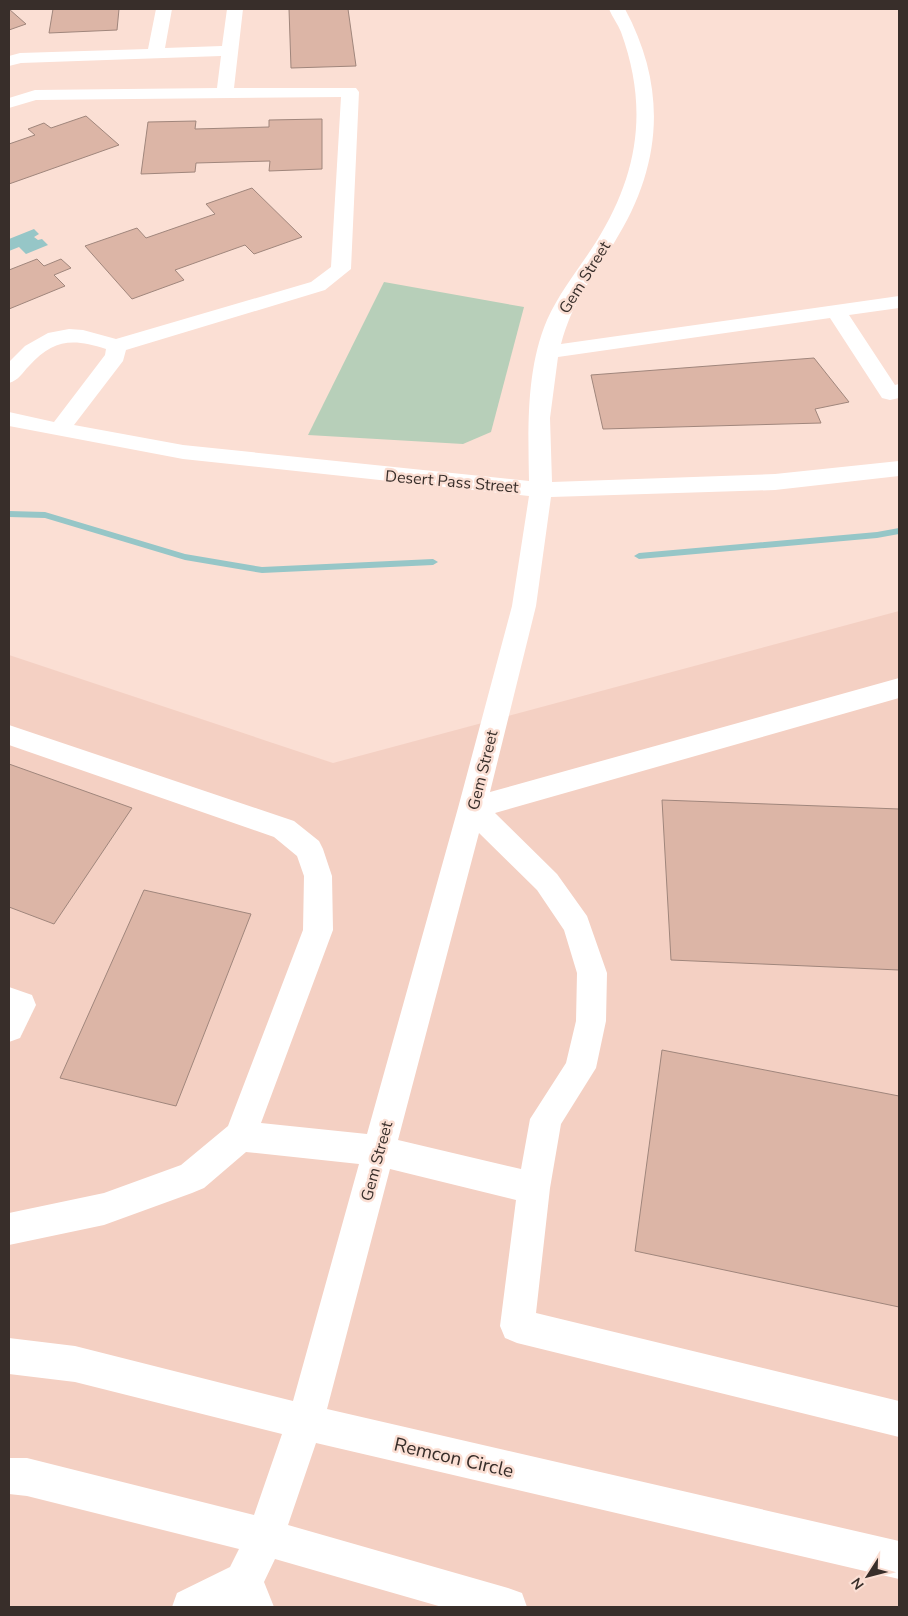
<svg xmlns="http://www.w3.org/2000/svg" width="908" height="1616" viewBox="0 0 908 1616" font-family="'Nunito Sans',sans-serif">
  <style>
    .built { fill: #f4d0c3 }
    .green { fill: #b7cfb9 }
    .water { fill: #96c6c7 }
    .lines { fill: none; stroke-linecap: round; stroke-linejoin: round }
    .stream { fill: #96c6c7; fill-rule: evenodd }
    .building { fill: #dcb5a6; stroke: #a0867c }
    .minor { fill: #fff; fill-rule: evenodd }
    .labels { text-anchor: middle; stroke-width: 5; stroke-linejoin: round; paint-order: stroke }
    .street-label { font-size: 16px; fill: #382e2a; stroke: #fbdfd4 }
    .near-street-label { font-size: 19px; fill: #382e2a; stroke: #fbdfd4 }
  </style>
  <rect width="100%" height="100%" fill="#fbdfd4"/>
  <path class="built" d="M899,611v996h-890v-952l324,108z"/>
  <path class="green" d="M384,282l140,25 -33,125 -28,12 -155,-9z"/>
  <path class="water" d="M34,229l5,5 -5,3 4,3 4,-1 6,6 -22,9 -7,-7 -10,4v-12z"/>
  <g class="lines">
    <g class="stream">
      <path d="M9,511l36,1 140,42 77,13 171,-8 5,3 -5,3 -171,8 -77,-13 -140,-42 -36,-1z"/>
      <path d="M899,528v6l-22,4 -238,21 -5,-3 5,-3 238,-21z"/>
    </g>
  </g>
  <g class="building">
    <path d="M9,9l17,15 -17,6z"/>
    <path d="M53,9h66l-2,21 -68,3z"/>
    <path d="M289,9h59l8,57 -65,2z"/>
    <path d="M86,116l33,29 -110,39v-40l26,-9 -7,-6 16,-6 7,5z"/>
    <path d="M322,119v50l-53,2 1,-10 -74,2 -1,9 -54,2 7,-52 48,-1 -1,8 74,-2v-7z"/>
    <path d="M252,188l50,49 -48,17 -9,-9 -70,25 9,10 -52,19 -47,-53 52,-18 9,10 69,-24 -9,-10z"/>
    <path d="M37,259l7,7 17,-7 10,9 -17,7 11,11 -56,23v-39z"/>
    <path d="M814,358l35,44 -34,7 6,14 -218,6 -12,-54z"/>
    <path d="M9,764l123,44 -78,116 -45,-17z"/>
    <path d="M662,800l237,9v161l-228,-10z"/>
    <path d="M144,890l107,24 -75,192 -116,-28z"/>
    <path d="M662,1050l237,46v211l-264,-56z"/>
  </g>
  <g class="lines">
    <g class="minor">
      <path d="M156,9h16l-7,39 57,-2 5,-37h16l-9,79h122l3,4 -8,177 -26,21 -199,60 -3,11 -49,64 109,20 346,36c-1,-53 -3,-112 18,-161 13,-29 32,-51 49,-78 42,-67 53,-133 25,-210 -3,-8 -9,-15 -12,-23h16c43,80 37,158 -11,234 -23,37 -41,57 -53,101l338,-48v12l-50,7 46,70 4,-1v14l-9,2 -8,-2 -52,-80 -272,39 -8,61 2,64 223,-8 124,-13v15l-124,14 -224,7 -15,109 -46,186 409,-114v20l-404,115 62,61 30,42 20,57 -1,48 -10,47 -35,56 -11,64 -14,125 363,88v36l-382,-94 -12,-5 -5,-12 16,-126 -126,-31 -63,240 572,132v38l-583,-136 -28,82 220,63 14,5 5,14h-85l-167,-48 -11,23 10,25h-102l5,-14 53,-26 9,-18 -212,-53 -18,-2v-36h18l227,57 28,-81 -207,-52 -66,-8v-36l66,8 218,55 66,-237 -113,-12 -42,36 -12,5 -88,32 -95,20v-32l95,-20 77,-28 47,-39 75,-196 1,-54 -7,-20 -23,-19 -265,-92v-20l285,96 25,20 4,8 9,27 1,54 -72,193 106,11 91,-326 54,-202 17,-110 -346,-37 -174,-33v-14l45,10 51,-67 1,-6c-33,-11 -53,-10 -77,17 -7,7 -10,14 -20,17v-21l16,-16 23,-13 21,-4 14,1 33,9 195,-57 20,-15 10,-170 -305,3 -27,8v-10l26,-8 182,-2 4,-32 -200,7 -12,3v-10l11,-3 128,-4zM479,833l58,57 27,40 13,43 -1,48 -10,42 -36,56 -9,50 -123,-29z"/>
      <path d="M9,987l23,8 4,10 -16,33 -11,4z"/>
    </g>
  </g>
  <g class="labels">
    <g class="street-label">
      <text transform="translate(584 277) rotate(-58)" y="6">Gem Street</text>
      <text transform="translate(452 481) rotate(5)" y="6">Desert Pass Street</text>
      <text transform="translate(482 770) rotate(-76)" y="6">Gem Street</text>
      <text transform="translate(376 1161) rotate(-75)" y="6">Gem Street</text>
    </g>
    <g class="near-street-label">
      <text transform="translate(454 1457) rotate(13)" y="7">Remcon Circle</text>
    </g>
  </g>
  <rect width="908" height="1616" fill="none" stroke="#382e2a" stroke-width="20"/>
  <g transform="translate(868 1576) rotate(234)" stroke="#fbdfd4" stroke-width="4" paint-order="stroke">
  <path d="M0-4L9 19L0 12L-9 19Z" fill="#382e2a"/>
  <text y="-8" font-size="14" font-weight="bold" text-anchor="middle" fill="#382e2a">N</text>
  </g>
</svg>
